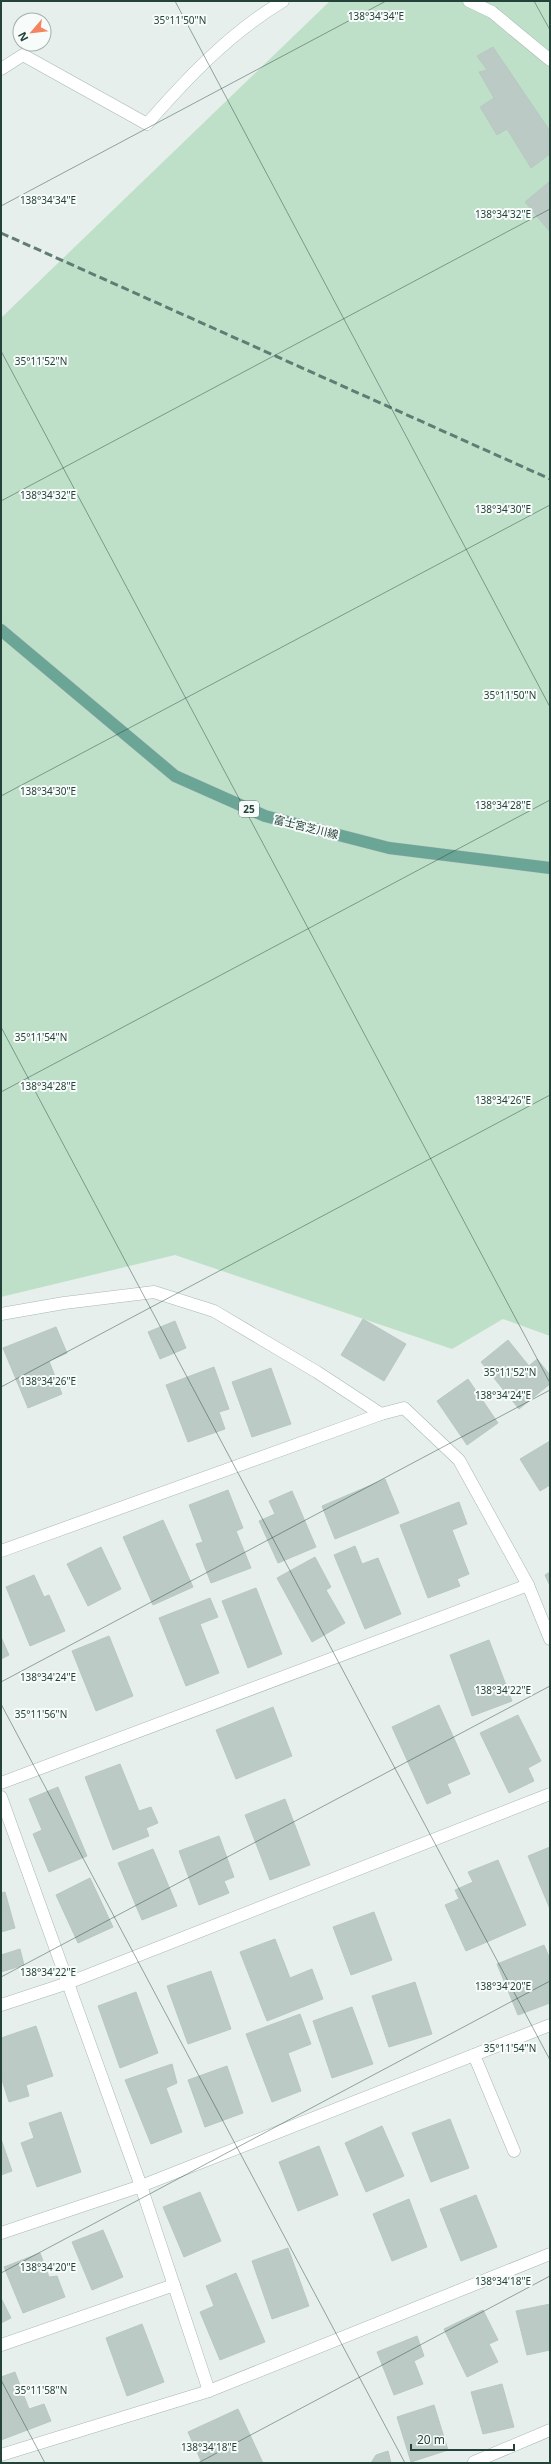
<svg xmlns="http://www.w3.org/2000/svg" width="551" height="2464" viewBox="0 0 551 2464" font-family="'Noto Sans','Noto Sans JP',sans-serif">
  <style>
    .green { fill: #bfe0c8 }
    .building { fill: #bbcac4; stroke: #b8c9c2 }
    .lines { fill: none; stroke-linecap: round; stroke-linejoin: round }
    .minor-casing { stroke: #a8b8b2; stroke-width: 13 }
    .major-casing { stroke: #c2cac8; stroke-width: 13 }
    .minor { stroke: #fff; stroke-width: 12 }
    .major { stroke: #6aa596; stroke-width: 12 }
    .rail { stroke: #5f7d75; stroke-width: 3; stroke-dasharray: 8 4; stroke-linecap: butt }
    .ticks { fill: none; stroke: #24423a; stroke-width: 1; stroke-opacity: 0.45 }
    .labels { text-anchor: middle; stroke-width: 4; stroke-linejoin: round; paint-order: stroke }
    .shield { fill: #f7fbf9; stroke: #637a73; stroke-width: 1 }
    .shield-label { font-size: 10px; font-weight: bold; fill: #24423a }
    .street-label { font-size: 11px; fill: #24423a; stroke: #f7fbf9 }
    .ticks-label { font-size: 10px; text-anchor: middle; fill: #24423a; stroke: #f7fbf9; stroke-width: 4; stroke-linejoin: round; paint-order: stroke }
  </style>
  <rect width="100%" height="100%" fill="#e6efeb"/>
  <path class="green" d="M330,1h220v1335l-47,-17 -51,30 -277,-94 -174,42v-979z"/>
  <g class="building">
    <path d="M493,47l57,84v23l-19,14 -24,-39 -10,6 -17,-28 14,-9 -15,-26 8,-2 -10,-14z"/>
    <path d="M550,181v51l-25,-30z"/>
    <path d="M363,1319l43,25 -22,37 -43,-26z"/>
    <path d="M175,1321l11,27 -26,11 -12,-27z"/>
    <path d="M56,1327l11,26 -18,8 13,33 -34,14 -25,-60z"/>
    <path d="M508,1340l21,26 8,-7 13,16v9l-31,25 -38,-47z"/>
    <path d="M214,1367l15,42 -10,3 6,17 -37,13 -22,-57z"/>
    <path d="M271,1368l20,56 -39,13 -20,-55z"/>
    <path d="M468,1379l30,44 -31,22 -30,-44z"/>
    <path d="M550,1441v44l-10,6 -20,-32z"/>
    <path d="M385,1479l14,34 -64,26 -13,-33z"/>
    <path d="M228,1490l15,38 -7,3 15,37 -40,15 -15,-39 7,-2 -14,-37z"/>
    <path d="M292,1491l24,56 -38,16 -19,-42 16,-7 -6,-13z"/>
    <path d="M459,1502l8,22 -15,6 17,44 -12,5 3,7 -32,12 -28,-73z"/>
    <path d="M163,1520l30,67 -40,18 -30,-68z"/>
    <path d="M355,1546l7,18 16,-6 23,56 -36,15 -31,-74z"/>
    <path d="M101,1547l20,42 -33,17 -21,-42z"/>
    <path d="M315,1557l16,30 -5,3 19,33 -33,19 -35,-64z"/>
    <path d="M550,1572v14l-5,-11z"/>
    <path d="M34,1575l10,22 5,-2 16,36 -35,15 -24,-59z"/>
    <path d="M256,1588l26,66 -34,14 -26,-67z"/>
    <path d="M210,1598l8,19 -18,7 19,49 -33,13 -27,-68z"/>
    <path d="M109,1636l24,60 -37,15 -24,-60z"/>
    <path d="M1,1637l8,18 -8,4z"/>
    <path d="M489,1640l23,61 -40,15 -22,-61z"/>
    <path d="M439,1705l31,69 -23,10 4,9 -24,11 -35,-77z"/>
    <path d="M273,1707l19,49 -56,23 -20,-49z"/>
    <path d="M518,1715l23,46 -13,7 6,13 -25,12 -29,-60z"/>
    <path d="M120,1764l19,47 12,-4 7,16 -12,5 3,8 -36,14 -28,-73z"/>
    <path d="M58,1787l29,69 -38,16 -16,-38 9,-4 -13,-31z"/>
    <path d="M285,1799l25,66 -40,15 -25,-65z"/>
    <path d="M219,1836l15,41 -10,4 5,12 -30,12 -20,-54z"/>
    <path d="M550,1847v62l-22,-53z"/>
    <path d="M153,1849l24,57 -35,14 -24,-57z"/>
    <path d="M498,1860l28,65 -60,26 -21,-46 14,-6 -4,-9 18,-8 -5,-10z"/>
    <path d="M90,1878l23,49 -35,16 -22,-48z"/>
    <path d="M5,1892l10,36 -14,4v-39z"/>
    <path d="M374,1912l18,48 -41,15 -18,-48z"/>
    <path d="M275,1939l15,39 22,-9 11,30 -56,22 -27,-69z"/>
    <path d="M544,1945l6,14v44l-32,12 -21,-51z"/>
    <path d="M20,1949l4,16 -23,7v-17z"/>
    <path d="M211,1971l20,58 -43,15 -21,-58z"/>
    <path d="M415,1982l17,52 -43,13 -17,-51z"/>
    <path d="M136,1992l22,61 -38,15 -22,-62z"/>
    <path d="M352,2007l21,57 -41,14 -19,-57z"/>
    <path d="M300,2014l11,30 -23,9 13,38 -29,11 -26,-68z"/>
    <path d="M36,2026l17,50 -27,9 3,11 -20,6 -8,-25v-39z"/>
    <path d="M172,2064l5,19 -11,5 16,44 -31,12 -26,-64z"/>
    <path d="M227,2066l16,47 -38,14 -17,-47z"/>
    <path d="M61,2112l20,60 -44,15 -16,-44 13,-5 -5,-15z"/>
    <path d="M450,2119l19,49 -38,14 -19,-49z"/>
    <path d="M382,2126l22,50 -38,16 -21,-49z"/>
    <path d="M1,2139l11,32 -11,4z"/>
    <path d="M319,2146l19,49 -40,16 -19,-49z"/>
    <path d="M200,2192l21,49 -37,16 -21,-50z"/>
    <path d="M476,2195l21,52 -36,14 -21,-52z"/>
    <path d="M409,2199l18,48 -35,14 -19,-47z"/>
    <path d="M103,2230l20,47 -31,13 -20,-48z"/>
    <path d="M288,2248l21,58 -37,13 -20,-58z"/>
    <path d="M40,2253l9,24 8,-1 8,21 -42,16 -19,-46z"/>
    <path d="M236,2273l29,69 -45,18 -20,-48 14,-6 -8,-20z"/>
    <path d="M1,2298l10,20 -10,5z"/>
    <path d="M550,2304v46l-23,5 -11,-44z"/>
    <path d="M483,2310l15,30 -9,4 9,18 -31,15 -23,-48z"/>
    <path d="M142,2324l22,58 -37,14 -21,-58z"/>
    <path d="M417,2336l7,20 -10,5 9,23 -29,11 -17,-43z"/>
    <path d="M15,2372l14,37 15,-5 7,17 -50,19v-63z"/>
    <path d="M502,2384l12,43 -31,7 -12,-42z"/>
    <path d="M434,2405l14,45 -37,12 -14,-45z"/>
    <path d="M238,2409l25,54h-61l-14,-31z"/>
    <path d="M388,2451l3,12h-20l5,-8z"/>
  </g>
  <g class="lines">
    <defs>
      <g id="minor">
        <path d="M469,1l23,11 58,48"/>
        <path d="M1,69l22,-14 124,69c41,-47 83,-91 136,-123"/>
        <path d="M1,1314l63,-11 90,-11 60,19 103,61 64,42 23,-6 55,52 69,125 22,54"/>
        <path d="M1,1551l380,-137"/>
        <path d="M1,1783l527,-198"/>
        <path d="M1,1797l140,389 68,205"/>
        <path d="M1,2005l67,-22 482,-189"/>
        <path d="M474,2055l40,96"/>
        <path d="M1,2233l140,-47 409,-161"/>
        <path d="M1,2345l173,-60"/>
        <path d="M1,2455l208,-64 341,-137"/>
        <path d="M474,2462l76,-32"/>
      </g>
      <path id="major" d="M1,630l174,146 90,40 124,32 161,20"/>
    </defs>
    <use href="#minor" class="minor-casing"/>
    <use href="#major" class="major-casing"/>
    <use href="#minor" class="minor"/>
    <use href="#major" class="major"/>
    <path class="rail" d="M1,233l549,246"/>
  </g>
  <path class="ticks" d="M175,1l375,706M534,1l16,29M1,206l385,-205M1,351l549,1032M1,501l549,-292M1,796l549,-291M1,1027l549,1033M1,1092l549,-292M1,1387l549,-292M1,1682l549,-292M1,1704l404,759M1,1977l549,-291M1,2273l549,-292M1,2380l44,83M198,2463l352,-187"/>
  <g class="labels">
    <rect class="shield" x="239" y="801" width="20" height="16" rx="3"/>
    <g class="shield-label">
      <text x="249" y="813">25</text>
    </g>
    <g class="street-label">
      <text transform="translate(306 827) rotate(14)" y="4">富士宮芝川線</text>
    </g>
  </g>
  <g class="ticks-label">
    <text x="376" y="20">138°34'34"E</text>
    <text x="180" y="24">35°11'50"N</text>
    <text x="48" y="204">138°34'34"E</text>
    <text x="503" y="218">138°34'32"E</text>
    <text x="41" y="365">35°11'52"N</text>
    <text x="48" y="499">138°34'32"E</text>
    <text x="503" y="513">138°34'30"E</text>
    <text x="510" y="699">35°11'50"N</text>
    <text x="48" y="795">138°34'30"E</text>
    <text x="503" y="809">138°34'28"E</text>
    <text x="41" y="1041">35°11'54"N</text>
    <text x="48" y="1090">138°34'28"E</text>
    <text x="503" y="1104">138°34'26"E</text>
    <text x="510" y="1376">35°11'52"N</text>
    <text x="48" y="1385">138°34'26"E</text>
    <text x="503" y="1399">138°34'24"E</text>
    <text x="48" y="1681">138°34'24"E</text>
    <text x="503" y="1694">138°34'22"E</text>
    <text x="41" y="1718">35°11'56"N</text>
    <text x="48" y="1976">138°34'22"E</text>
    <text x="503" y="1990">138°34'20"E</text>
    <text x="510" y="2052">35°11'54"N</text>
    <text x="48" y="2271">138°34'20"E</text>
    <text x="503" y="2285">138°34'18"E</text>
    <text x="41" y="2394">35°11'58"N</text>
    <text x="209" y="2451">138°34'18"E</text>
  </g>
  <rect width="551" height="2464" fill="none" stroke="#24423a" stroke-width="4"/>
  <g transform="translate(32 32) rotate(242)"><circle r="19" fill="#f7fbf9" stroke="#a3b1ad"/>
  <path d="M0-3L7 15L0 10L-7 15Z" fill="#f4845f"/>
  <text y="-6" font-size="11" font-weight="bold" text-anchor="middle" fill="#24423a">N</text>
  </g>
  <path d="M411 2444v6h103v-6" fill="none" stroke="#24423a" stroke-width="2"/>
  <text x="417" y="2444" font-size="12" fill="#24423a" stroke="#f7fbf9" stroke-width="3" paint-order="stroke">20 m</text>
</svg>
